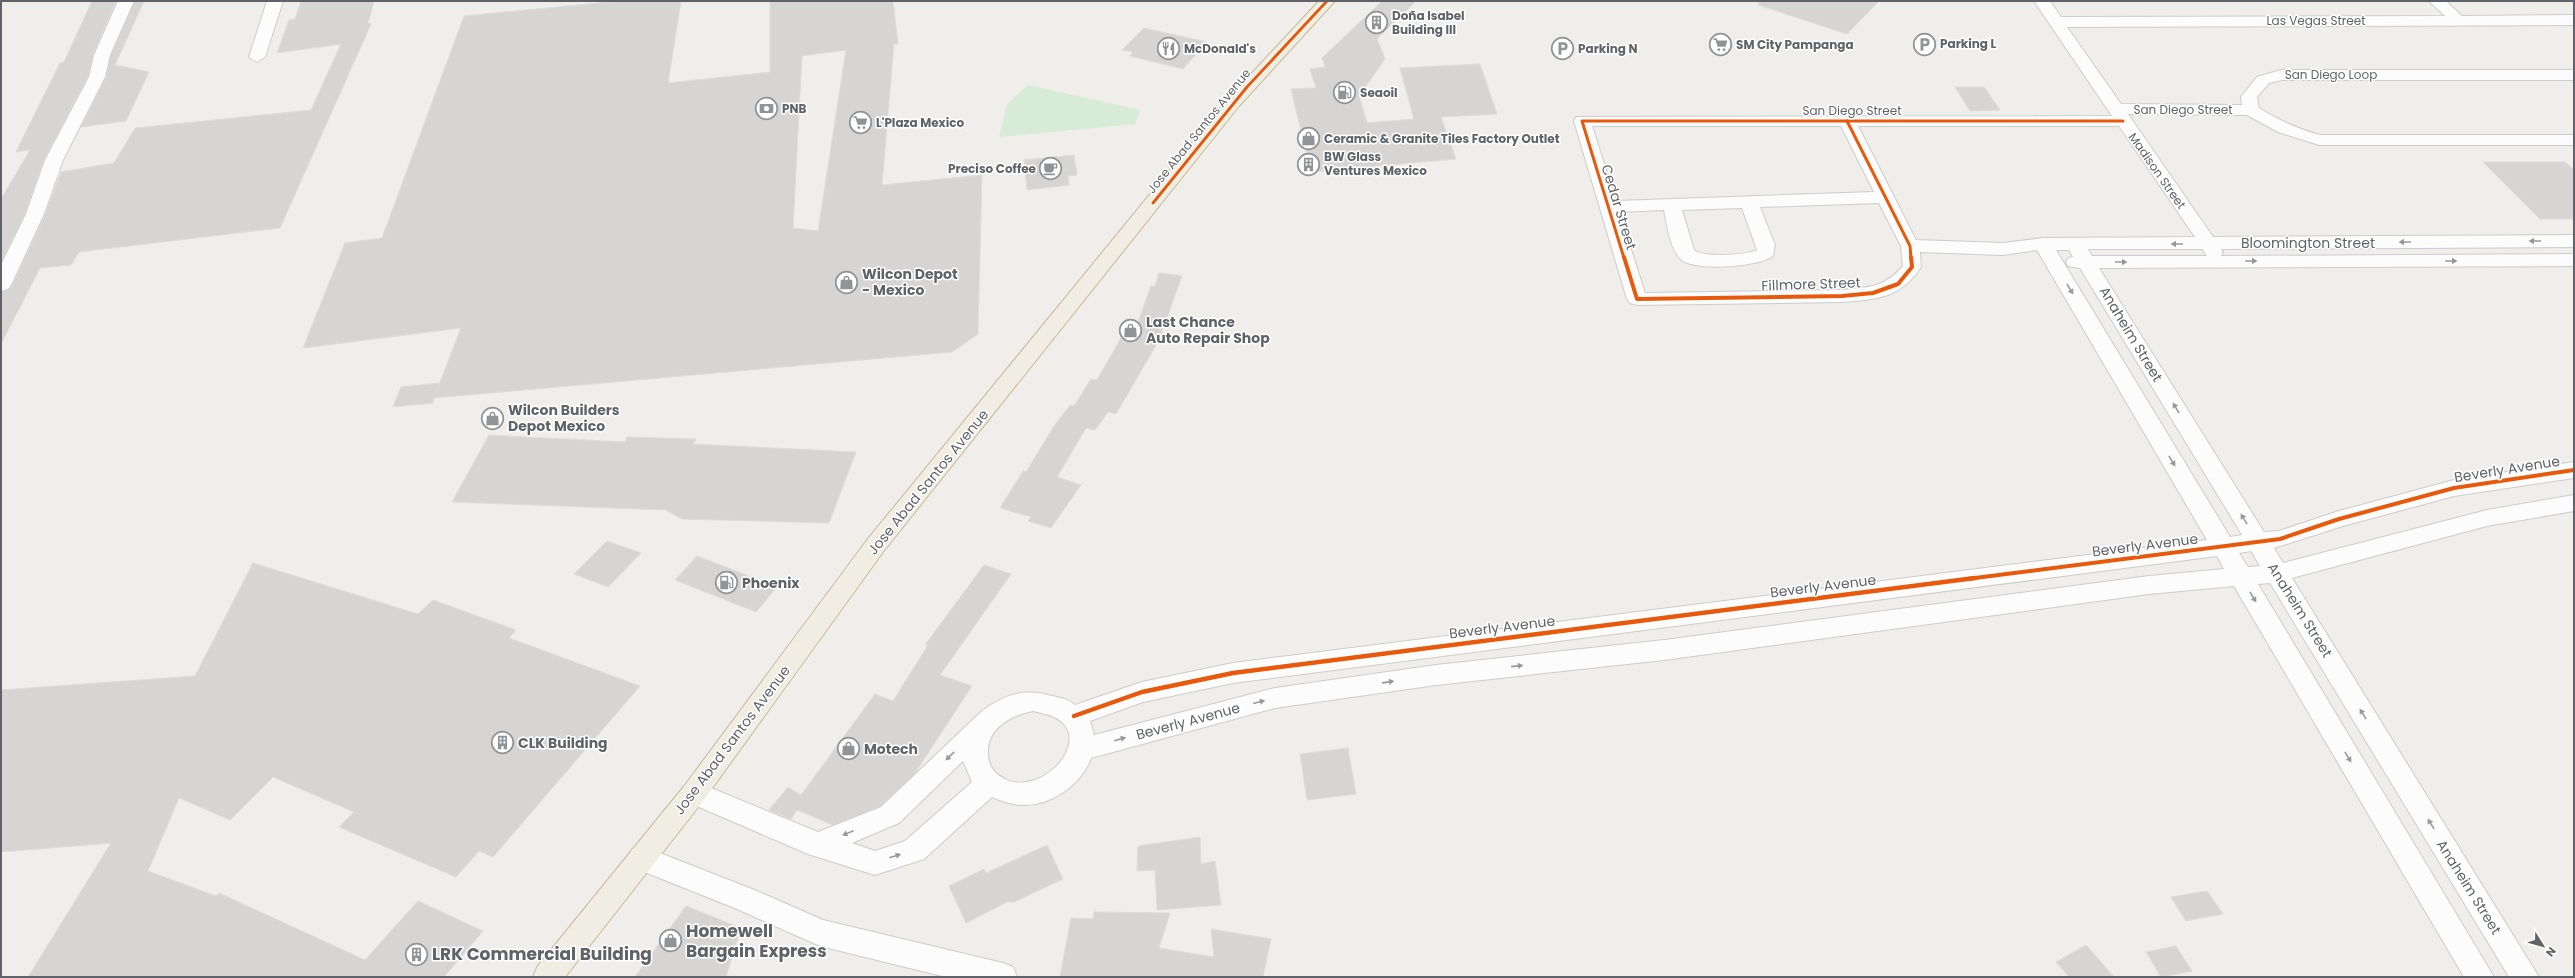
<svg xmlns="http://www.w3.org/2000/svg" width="2575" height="978" viewBox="0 0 2575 978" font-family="Poppins,sans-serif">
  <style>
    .green { fill: #d8ebd6 }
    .building { fill: #d6d5d3; stroke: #deddd9; fill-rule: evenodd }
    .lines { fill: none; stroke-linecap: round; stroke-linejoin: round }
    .minor-casing { stroke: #cbcccc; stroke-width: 2 }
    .highway-casing { stroke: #c8b996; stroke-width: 2 }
    .minor { fill: #fdfcfc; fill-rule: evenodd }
    .highway { fill: #f0ede3; fill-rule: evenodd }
    .cycleway-far2-casing { stroke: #fff; stroke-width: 5 }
    .cycleway-far1-casing { stroke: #fff; stroke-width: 6 }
    .cycleway-casing { stroke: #fff; stroke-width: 7 }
    .cycleway-far2 { stroke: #e8590c; stroke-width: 3 }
    .cycleway-far1 { stroke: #e8590c; stroke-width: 4 }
    .cycleway { stroke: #e8590c; stroke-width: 4.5 }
    .oneway { fill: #96999c }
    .labels { text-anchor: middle; stroke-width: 3; stroke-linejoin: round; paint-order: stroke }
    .far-poi-label { font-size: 12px; font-weight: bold; fill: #5f6368; stroke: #fff; text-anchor: start }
    .far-street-label { font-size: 12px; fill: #5f6368; stroke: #fff }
    .street-label { font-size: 14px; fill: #5f6368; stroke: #fff }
    .poi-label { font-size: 14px; font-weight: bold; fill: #5f6368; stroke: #fff; text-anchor: start }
    .near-poi-label { font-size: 17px; font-weight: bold; fill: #5f6368; stroke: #fff; text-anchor: start }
  </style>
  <rect width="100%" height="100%" fill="#efeeea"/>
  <path class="green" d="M1028,85l112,25 -5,14 -136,13 8,-33z"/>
  <g class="building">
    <path d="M92,1h24l-23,53 -5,22 -44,83 -19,54 -24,49v-63l29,-49 -14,2 44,-89 4,-1z"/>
    <path d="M135,1h9l-29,64 34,7 -23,49 -45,6 25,-49 5,-23z"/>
    <path d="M301,1h73l-6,22 3,1 -91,204 -201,24 -8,13 -31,3 -39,76v-52l7,-2 4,-4 33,-71 16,-43 53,-9 21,-35 176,-18 30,-66 -64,9 12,-33 6,-1z"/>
    <path d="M619,1h62l-13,82 102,-11v-71h123l5,43h-4l-12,141 100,-10 -4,159 -26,18 -518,46 -1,5 -40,4 8,-20 38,-4 -4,12 26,-67 -158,20 42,-105 37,-5 82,-222zM846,50l-28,181 -25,-3 9,-172z"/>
    <path d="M1382,1h34l-39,38 8,20 -26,37 8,27 47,-4 -14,-51 80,-4 17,50 -56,3 15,42 -145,13 -20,-83 25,-1 -6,-19 15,-2 -3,-9z"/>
    <path d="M1759,1h120l-32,33 -89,-29z"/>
    <path d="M1144,28l63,14 -24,27 -53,-13 3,-4 -11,-2z"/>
    <path d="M1955,87h29l16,23 -30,1z"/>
    <path d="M1074,155l3,20 -9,1 1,9 -42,5 -3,-30z"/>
    <path d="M2483,162h82l9,8v49h-34z"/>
    <path d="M1159,273l23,3 -23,64 -43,74 -8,-2 -13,18 -9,-2 -29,49 24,8 -30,43 -23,-7 3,-4 -31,-9 23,-37 3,1 28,-46 16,-21 4,1 17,-27 6,1 32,-56 8,1 14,-39h4z"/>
    <path d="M489,435l136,7 2,-5 69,2 -3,5 163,8 -27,71 -147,-4 -16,-9 -214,-8z"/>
    <path d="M607,541l34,12 -33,34 -34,-13z"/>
    <path d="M697,556l34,13 46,18 -21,25 -81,-32z"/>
    <path d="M253,563l165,51 15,-14 83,30 -7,8 131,48 -147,171 -14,-6 -23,26 -117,-50 15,-15 -81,-35 -43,43 -51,-22 -31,73 68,25 3,-3 146,67 53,-59 65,30 -39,46h-416l83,-134 -110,9v-162l194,-14z"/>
    <path d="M984,565l27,9 -71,101 32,11 -57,87 -35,33 -47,19 -36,-15 -6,9 -22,-9 19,-23 13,8 74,-101 18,7 35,-56h-3z"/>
    <path d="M1348,748l8,46 -49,6 -7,-46z"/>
    <path d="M1200,837l1,27 14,-3 6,44 -64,5 -2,-40 -18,1 1,-25z"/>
    <path d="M1047,845l16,34 -49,23h-7l-41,21 -17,-37 35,-17 2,4z"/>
    <path d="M2207,891l16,23 -37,7 -15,-24z"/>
    <path d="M686,906l55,22 -15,49h-91z"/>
    <path d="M1094,912l76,1 -11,35 55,9 -3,-28 60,10 -8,38h-203l11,-59 22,1z"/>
    <path d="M2086,945l28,32h-45l-13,-15z"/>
    <path d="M2176,946l16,25 -31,6 -15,-25z"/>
  </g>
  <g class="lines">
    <defs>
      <g id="minor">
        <path d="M118,1h16l-24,54 -5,22 -42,83 -19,54 -33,71 -3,4 -7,2v-26l25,-51 19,-54 44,-83 5,-22z"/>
        <path d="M267,1h16l-18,56 -8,5 -8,-5z"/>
        <path d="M2034,1h16l11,16 384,-1 -16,-15h17l16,15 112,-1v10l-507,2 54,77 121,1 -1,-8 16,-20 24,-7h293v10h-292l-13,3 -12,14 2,11c19,12 39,21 61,27h254v10h-255l-41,-13 -31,-17 -119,-1 85,123 361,-2v12l-353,2 2,3 -2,4 353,-2v12l-475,2 165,264 15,-1 60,-20 115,-31 120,-18v16l-120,18 -111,30 -69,22 9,15 204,-53 87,-15v16l-87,15 -195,52 247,399h-30l-239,-394 -12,1 236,393h-30l-230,-391 -85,8 -485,66 -228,25 -161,23 -184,50c-9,26 -40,48 -68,47 -10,0 -22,-4 -31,-8l-68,62 -49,16 -67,-21 -123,-53 -4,-8 4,-8 9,-4 124,51 63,-25 101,-96c23,-17 42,-23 70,-15 9,2 17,3 23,9l67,-23 91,-19 974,-123 -170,-290 -34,5 -83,-3 1,15c-21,32 -44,32 -79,35l-205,3 -7,-2 -3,-4 -53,-178 2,-4 536,-1zM1592,126h249l33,66 -258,9zM1858,126h261l76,111 -152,1 -40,5 -87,-3zM1879,203l22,43 2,20c-19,22 -34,21 -61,24l-197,3 -26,-81 45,-2c3,15 6,42 19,51 16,10 76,6 90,-5l2,-11 -15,-38zM1742,208l15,42c-9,5 -55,8 -63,0l-12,-40zM2088,249h114l5,7h-115zM2056,250h13l4,7 -5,1 -2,4 2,4 12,2 162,267 -12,2zM2251,551l9,15 -12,1 -9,-14zM2217,556l7,13 -75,7 -485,64 -228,25 -161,23 -181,47 -4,-14 53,-19 90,-19zM1033,711c7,2 15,3 21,6 46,22 -21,92 -59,55 -5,-6 -7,-11 -7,-19 -1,-25 24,-38 45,-42zM963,761l9,21 -67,59 -30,10 -23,-8 47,-20z"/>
        <path d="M642,846l115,45 66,29 180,43 10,4 4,10h-71l-126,-31 -83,-37 -105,-42 -4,-9 4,-9z"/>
      </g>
      <path id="highway" d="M1319,1h16l-96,105 -356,446 -180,249 -138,176h-32l4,-10 148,-182 182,-245 360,-440z"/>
    </defs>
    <use href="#minor" class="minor-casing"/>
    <use href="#highway" class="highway-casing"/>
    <use href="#minor" class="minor"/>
    <use href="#highway" class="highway"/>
    <defs>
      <g id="cycleway-far2">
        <path d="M1847,121h276"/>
        <path d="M1847,121l63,125 1,12"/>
        <path d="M1153,203l94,-116 80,-86"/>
        <path d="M1624,258l-42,-137h265"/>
      </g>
      <g id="cycleway-far1">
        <path d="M1624,257l13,42 205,-3 31,-3 25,-9 14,-17 -1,-10"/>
        <path d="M1967,579l313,-40 59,-20 115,-31 120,-18"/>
      </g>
      <path id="cycleway" d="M1074,716l68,-24 91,-19 742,-95"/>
    </defs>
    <use href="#cycleway-far2" class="cycleway-far2-casing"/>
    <use href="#cycleway-far1" class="cycleway-far1-casing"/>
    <use href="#cycleway" class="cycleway-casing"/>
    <use href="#cycleway-far2" class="cycleway-far2"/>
    <use href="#cycleway-far1" class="cycleway-far1"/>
    <use href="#cycleway" class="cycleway"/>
  </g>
  <defs><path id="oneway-solid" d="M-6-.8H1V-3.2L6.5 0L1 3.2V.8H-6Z"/></defs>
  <g class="oneway">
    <use href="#oneway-solid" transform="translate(2535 241) rotate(180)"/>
    <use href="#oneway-solid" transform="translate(2405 242) rotate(180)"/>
    <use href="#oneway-solid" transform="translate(2177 244) rotate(180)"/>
    <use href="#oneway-solid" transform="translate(2251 261)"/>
    <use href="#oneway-solid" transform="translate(2451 261)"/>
    <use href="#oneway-solid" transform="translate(2121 262)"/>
    <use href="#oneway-solid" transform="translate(2070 289) rotate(59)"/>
    <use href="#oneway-solid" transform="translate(2176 408) rotate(-121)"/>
    <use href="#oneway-solid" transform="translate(2172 461) rotate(59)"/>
    <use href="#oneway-solid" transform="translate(2244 519) rotate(-121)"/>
    <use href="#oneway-solid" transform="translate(2253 597) rotate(59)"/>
    <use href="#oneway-solid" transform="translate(1517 666) rotate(-6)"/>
    <use href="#oneway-solid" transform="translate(1388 682) rotate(-8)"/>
    <use href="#oneway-solid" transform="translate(1259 702) rotate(-15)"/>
    <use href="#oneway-solid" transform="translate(2363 714) rotate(-122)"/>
    <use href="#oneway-solid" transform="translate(1120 739) rotate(-16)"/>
    <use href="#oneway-solid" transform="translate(950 756) rotate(136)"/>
    <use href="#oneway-solid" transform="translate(2348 757) rotate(59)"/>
    <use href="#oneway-solid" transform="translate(2431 824) rotate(-122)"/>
    <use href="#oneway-solid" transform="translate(848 833) rotate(158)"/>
    <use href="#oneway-solid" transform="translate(895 856) rotate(-18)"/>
  </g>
  <defs>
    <symbol id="building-ring" viewBox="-11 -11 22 22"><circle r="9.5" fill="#fff" stroke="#919496" stroke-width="1.5"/><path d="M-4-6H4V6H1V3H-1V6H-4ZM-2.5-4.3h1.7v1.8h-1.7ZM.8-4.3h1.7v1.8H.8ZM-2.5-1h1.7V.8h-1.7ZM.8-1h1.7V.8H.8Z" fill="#919496"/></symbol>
    <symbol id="parking-ring" viewBox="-11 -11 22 22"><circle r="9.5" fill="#fff" stroke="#919496" stroke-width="1.5"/><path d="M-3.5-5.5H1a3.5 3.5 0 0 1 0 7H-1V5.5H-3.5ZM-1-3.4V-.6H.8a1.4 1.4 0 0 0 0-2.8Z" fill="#919496"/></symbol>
    <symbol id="supermarket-ring" viewBox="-11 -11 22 22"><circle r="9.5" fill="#fff" stroke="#919496" stroke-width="1.5"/><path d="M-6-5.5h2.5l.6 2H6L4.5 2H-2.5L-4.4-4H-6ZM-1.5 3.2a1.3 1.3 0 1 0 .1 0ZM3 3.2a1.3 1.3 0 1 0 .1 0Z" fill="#919496"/></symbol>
    <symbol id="restaurant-ring" viewBox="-11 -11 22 22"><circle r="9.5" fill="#fff" stroke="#919496" stroke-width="1.5"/><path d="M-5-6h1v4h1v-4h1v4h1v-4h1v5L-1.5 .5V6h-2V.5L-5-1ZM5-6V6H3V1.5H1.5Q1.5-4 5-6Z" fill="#919496"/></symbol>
    <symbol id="fuel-ring" viewBox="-11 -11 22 22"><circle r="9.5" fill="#fff" stroke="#919496" stroke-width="1.5"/><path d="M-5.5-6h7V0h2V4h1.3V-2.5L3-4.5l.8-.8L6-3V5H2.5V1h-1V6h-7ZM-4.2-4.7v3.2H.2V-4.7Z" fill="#919496"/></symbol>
    <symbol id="bank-ring" viewBox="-11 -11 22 22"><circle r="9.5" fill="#fff" stroke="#919496" stroke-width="1.5"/><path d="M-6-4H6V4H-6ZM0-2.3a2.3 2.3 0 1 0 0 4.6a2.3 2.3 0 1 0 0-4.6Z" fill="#919496"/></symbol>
    <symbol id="shop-ring" viewBox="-11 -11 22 22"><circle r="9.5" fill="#fff" stroke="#919496" stroke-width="1.5"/><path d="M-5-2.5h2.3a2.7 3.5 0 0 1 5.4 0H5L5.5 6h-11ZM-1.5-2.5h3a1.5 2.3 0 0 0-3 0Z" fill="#919496"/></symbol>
    <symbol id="cafe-ring" viewBox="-11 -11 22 22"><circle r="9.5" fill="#fff" stroke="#919496" stroke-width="1.5"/><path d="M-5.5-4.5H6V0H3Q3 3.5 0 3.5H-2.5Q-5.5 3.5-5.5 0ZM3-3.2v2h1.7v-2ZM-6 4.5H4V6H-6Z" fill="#919496"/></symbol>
  </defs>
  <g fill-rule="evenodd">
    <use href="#building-ring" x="1364" y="10" width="25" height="25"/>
    <use href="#parking-ring" x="1912" y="32" width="25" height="25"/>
    <use href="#supermarket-ring" x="1708" y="32" width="25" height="25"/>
    <use href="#restaurant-ring" x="1156" y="36" width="25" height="25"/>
    <use href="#parking-ring" x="1550" y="36" width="25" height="25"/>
    <use href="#fuel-ring" x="1332" y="80" width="25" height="25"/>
    <use href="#bank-ring" x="754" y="96" width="25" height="25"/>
    <use href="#supermarket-ring" x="848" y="110" width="25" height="25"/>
    <use href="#shop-ring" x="1296" y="126" width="25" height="25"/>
    <use href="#building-ring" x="1296" y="152" width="25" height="25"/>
    <use href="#cafe-ring" x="1038" y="156" width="25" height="25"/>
    <use href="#shop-ring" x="834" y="270" width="25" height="25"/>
    <use href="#shop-ring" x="1118" y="318" width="25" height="25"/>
    <use href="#shop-ring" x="480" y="406" width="25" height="25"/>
    <use href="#fuel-ring" x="714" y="570" width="25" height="25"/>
    <use href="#building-ring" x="490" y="730" width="25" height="25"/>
    <use href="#shop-ring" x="836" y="736" width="25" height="25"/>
    <use href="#shop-ring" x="658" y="928" width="25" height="25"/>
    <use href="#building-ring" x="404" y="942" width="25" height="25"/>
  </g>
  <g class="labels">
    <g class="far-poi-label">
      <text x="1392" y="20">Doña Isabel<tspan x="1392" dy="14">Building III</tspan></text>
      <text x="1940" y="48">Parking L</text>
      <text x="1736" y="49">SM City Pampanga</text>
      <text x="1184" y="53">McDonald's</text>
      <text x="1578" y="53">Parking N</text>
      <text x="1360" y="97">Seaoil</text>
      <text x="782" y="113">PNB</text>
      <text x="876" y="127">L'Plaza Mexico</text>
      <text x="1324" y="143">Ceramic &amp; Granite Tiles Factory Outlet</text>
      <text x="1324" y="161">BW Glass<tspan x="1324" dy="14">Ventures Mexico</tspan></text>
      <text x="1036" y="173" text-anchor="end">Preciso Coffee</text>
    </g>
    <g class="far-street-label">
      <text x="2316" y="25">Las Vegas Street</text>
      <text x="2331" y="79">San Diego Loop</text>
      <text x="2183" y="114">San Diego Street</text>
      <text x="1852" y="115">San Diego Street</text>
      <text transform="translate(1199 131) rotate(-51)" y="4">Jose Abad Santos Avenue</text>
      <text transform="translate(2157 171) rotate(55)" y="4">Madison Street</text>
    </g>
    <g class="street-label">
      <text transform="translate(1619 207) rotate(73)" y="5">Cedar Street</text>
      <text x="2308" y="248">Bloomington Street</text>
      <text transform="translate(1811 284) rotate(-2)" y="5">Fillmore Street</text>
      <text transform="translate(2131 334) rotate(59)" y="5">Anaheim Street</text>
      <text transform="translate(2507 469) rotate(-9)" y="5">Beverly Avenue</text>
      <text transform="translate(928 482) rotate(-51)" y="5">Jose Abad Santos Avenue</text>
      <text transform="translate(2145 545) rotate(-7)" y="5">Beverly Avenue</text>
      <text transform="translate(1823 586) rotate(-7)" y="5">Beverly Avenue</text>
      <text transform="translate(2300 610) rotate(58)" y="5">Anaheim Street</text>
      <text transform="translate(1502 627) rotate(-7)" y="5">Beverly Avenue</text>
      <text transform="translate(1188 721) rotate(-15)" y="5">Beverly Avenue</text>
      <text transform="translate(732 740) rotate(-53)" y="5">Jose Abad Santos Avenue</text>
      <text transform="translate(2469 887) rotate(58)" y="5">Anaheim Street</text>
    </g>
    <g class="poi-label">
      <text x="862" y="279">Wilcon Depot<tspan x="862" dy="16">- Mexico</tspan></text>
      <text x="1146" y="327">Last Chance<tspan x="1146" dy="16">Auto Repair Shop</tspan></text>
      <text x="508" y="415">Wilcon Builders<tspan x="508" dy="16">Depot Mexico</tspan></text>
      <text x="742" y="588">Phoenix</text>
      <text x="518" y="748">CLK Building</text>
      <text x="864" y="754">Motech</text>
    </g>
    <g class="near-poi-label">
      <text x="686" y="937">Homewell<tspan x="686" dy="20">Bargain Express</tspan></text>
      <text x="432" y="960">LRK Commercial Building</text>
    </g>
  </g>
  <rect width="2575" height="978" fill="none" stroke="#5f6368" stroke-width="4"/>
  <g transform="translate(2543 946) rotate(127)" stroke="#ffffff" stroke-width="3" paint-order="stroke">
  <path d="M0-3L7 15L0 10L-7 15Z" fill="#5f6368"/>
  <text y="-6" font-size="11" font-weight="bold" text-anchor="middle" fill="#5f6368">N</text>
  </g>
</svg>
